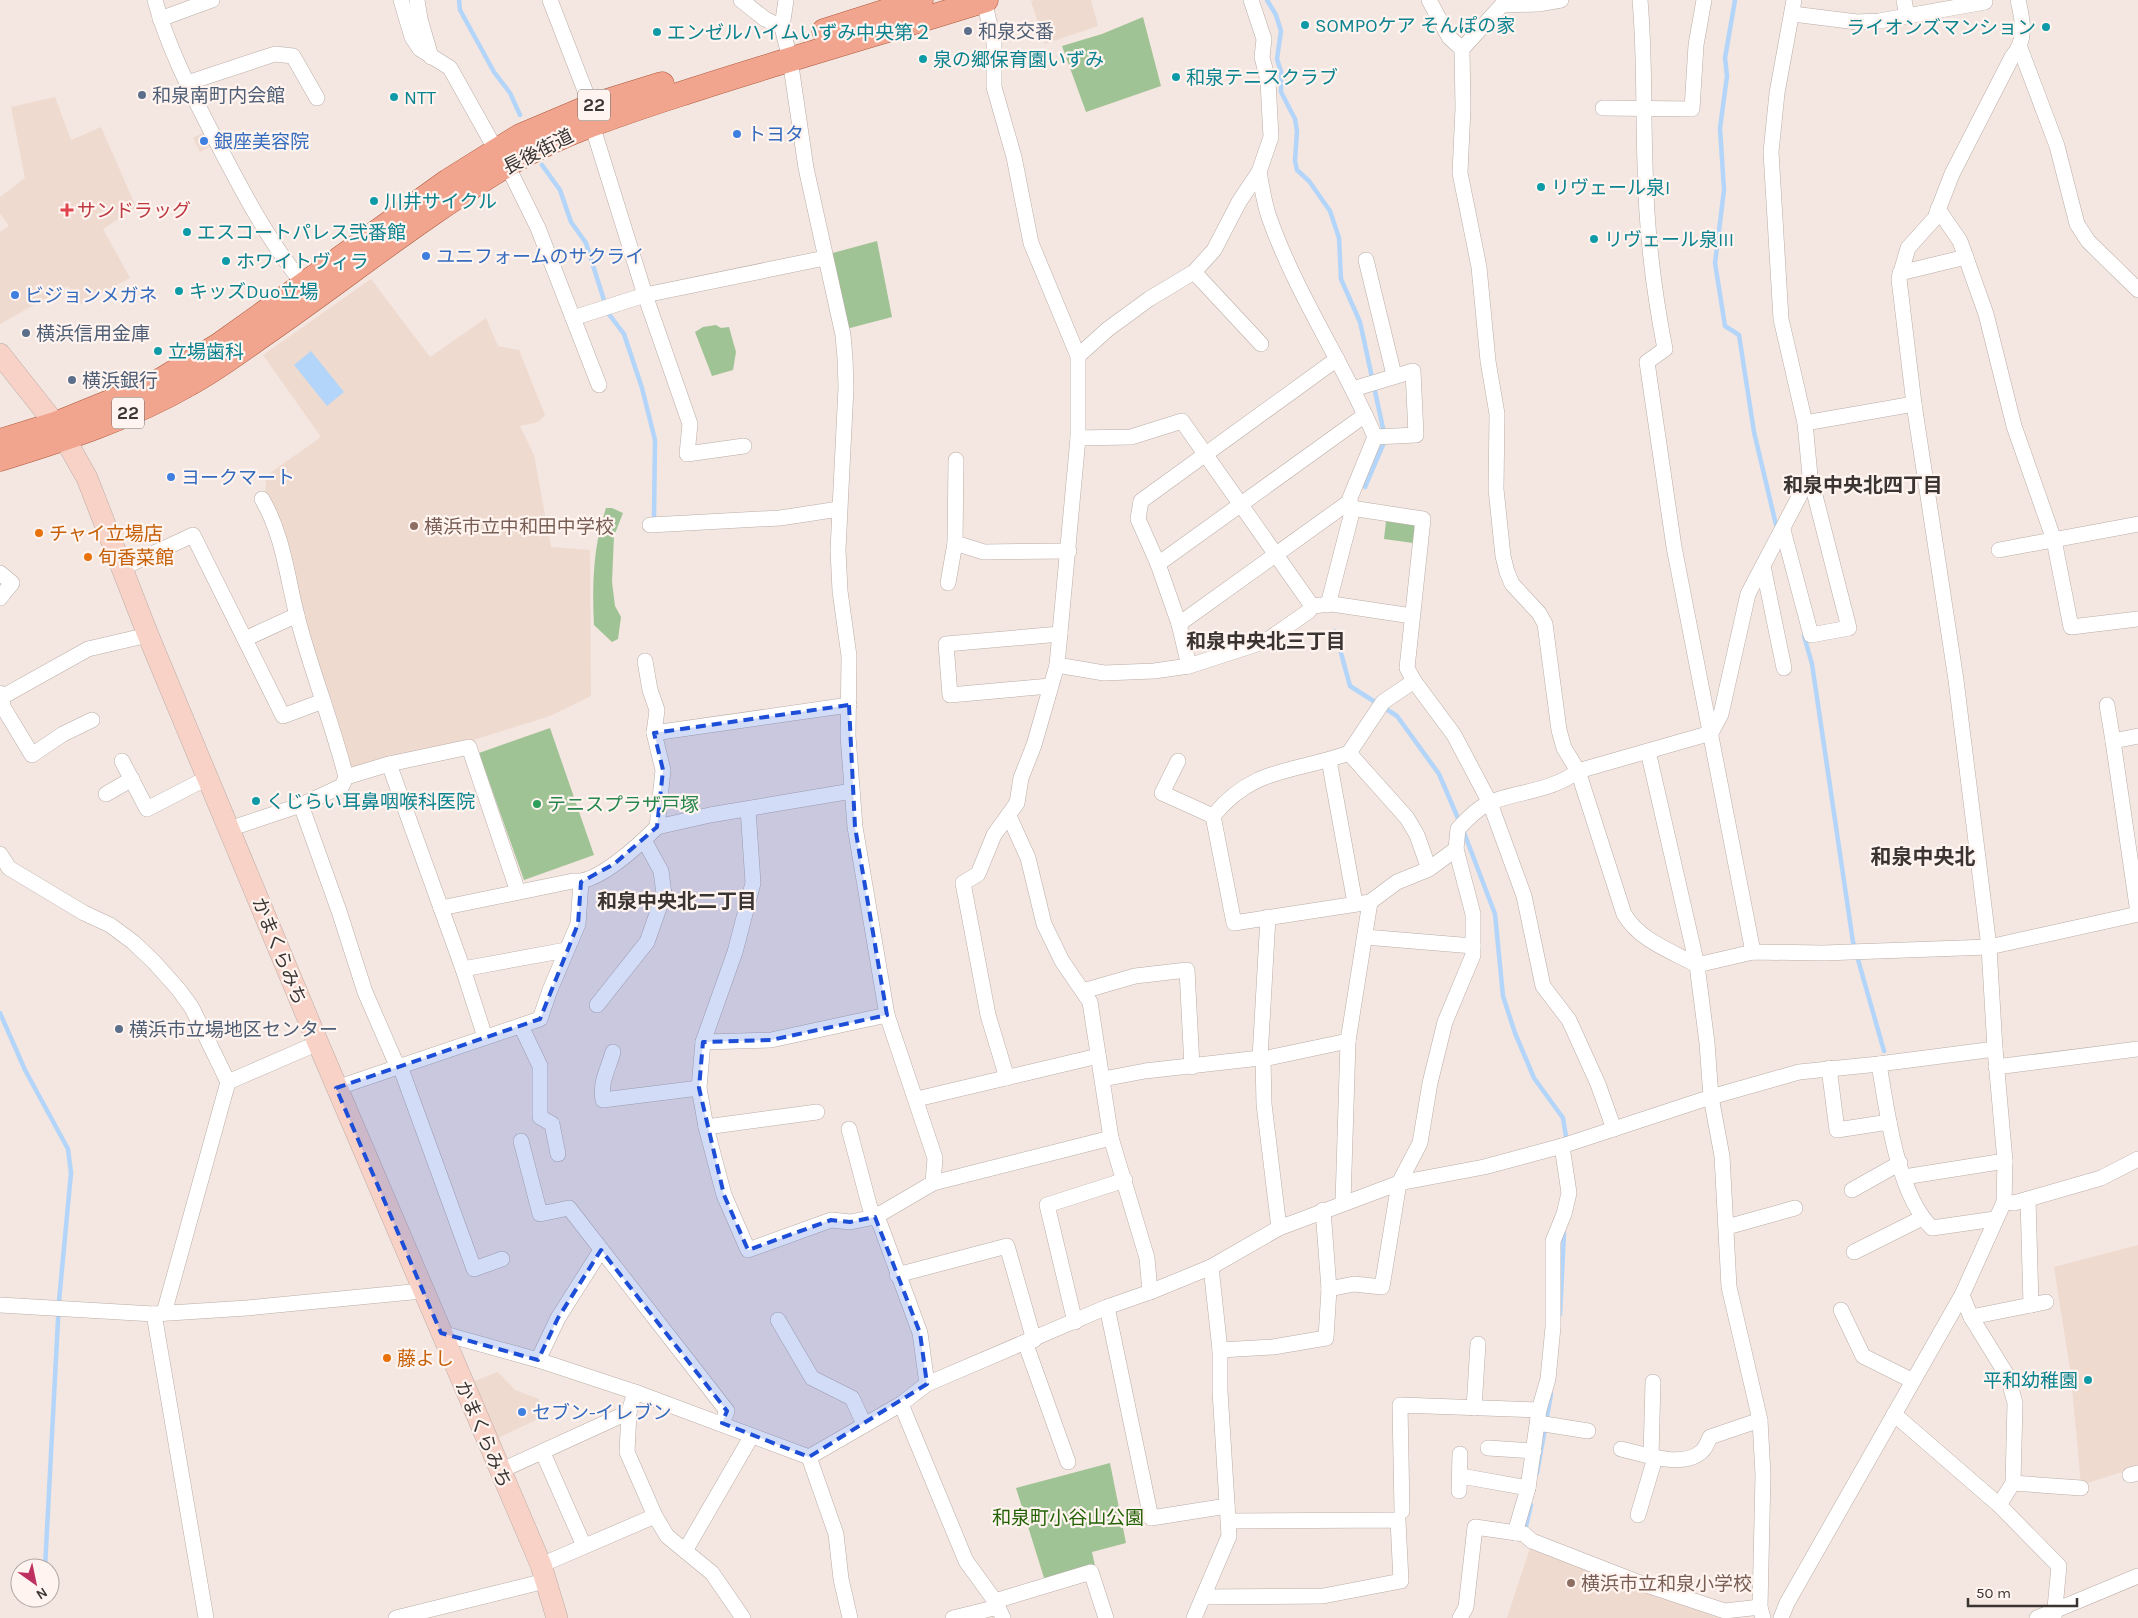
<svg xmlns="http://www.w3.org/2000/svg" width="2138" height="1618" viewBox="0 0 2138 1618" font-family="Karla,'Noto Sans JP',sans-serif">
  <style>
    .built { fill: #efdad0 }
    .green { fill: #a0c395 }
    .water { fill: #b3d5f9 }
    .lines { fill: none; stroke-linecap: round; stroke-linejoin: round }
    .stream { stroke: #b3d5f9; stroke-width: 4.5 }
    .street-casing { stroke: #baada7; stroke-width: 16 }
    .secondary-casing { stroke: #baada7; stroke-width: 22 }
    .primary-casing { stroke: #ac573c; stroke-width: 25 }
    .street { stroke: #fff; stroke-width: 15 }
    .secondary { stroke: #f8d2c6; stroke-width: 21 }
    .primary { stroke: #f2a58e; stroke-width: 24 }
    .marked { fill: #1d4ed8; fill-opacity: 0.2; stroke: #1d4ed8; stroke-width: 4; stroke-dasharray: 10 6; stroke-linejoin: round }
    .culture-dot { fill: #0f9aa8; stroke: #fff4ef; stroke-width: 2 }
    .service-dot { fill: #5c6f8a; stroke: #fff4ef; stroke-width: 2 }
    .shop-dot { fill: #3f7fe0; stroke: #fff4ef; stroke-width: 2 }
    .health-dot { fill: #e0444e; stroke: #fff4ef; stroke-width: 2 }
    .education-dot { fill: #8d6e63; stroke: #fff4ef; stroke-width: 2 }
    .food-dot { fill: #e8710a; stroke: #fff4ef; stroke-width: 2 }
    .leisure-dot { fill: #2e9e5b; stroke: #fff4ef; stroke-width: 2 }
    .labels { text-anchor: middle; stroke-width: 4.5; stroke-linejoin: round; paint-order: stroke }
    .shield { fill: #fff4ef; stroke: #756e6b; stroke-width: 1 }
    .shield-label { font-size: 18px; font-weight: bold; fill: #3a3532 }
    .culture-label { font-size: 19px; fill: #0d838f; stroke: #fff4ef; text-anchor: start }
    .service-label { font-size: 19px; fill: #4e5e75; stroke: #fff4ef; text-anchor: start }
    .shop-label { font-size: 19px; fill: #366cbe; stroke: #fff4ef; text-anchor: start }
    .street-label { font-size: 19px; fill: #3a3532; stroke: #fff4ef }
    .health-label { font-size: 19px; fill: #be3a42; stroke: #fff4ef; text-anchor: start }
    .education-label { font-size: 19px; fill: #785e54; stroke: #fff4ef; text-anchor: start }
    .food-label { font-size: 19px; fill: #c56008; stroke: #fff4ef; text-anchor: start }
    .leisure-label { font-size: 19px; fill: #27864d; stroke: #fff4ef; text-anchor: start }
    .park-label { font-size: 19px; fill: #246206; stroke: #fff4ef }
    .neighbourhood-label { font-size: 20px; font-weight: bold; fill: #3a3532; stroke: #fff4ef }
    .quarter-label { font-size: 21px; font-weight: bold; fill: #3a3532; stroke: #fff4ef }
  </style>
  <rect width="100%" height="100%" fill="#f4e6e0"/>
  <g class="built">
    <path d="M1035,0h56l7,26 -53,18 -14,-43z"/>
    <path d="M55,97l16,43 30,-13 35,80 -33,22 27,49 -52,27 -10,-19 -68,38v-92l9,-6 -9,-13v-16l25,-19 -14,-71z"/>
    <path d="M206,131l8,14 -14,7 -7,-14z"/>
    <path d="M371,279l59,78 56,-39 12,28 21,4 26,65 -7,7 -18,4 14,29 17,92 39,3 1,146 -41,20 -86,27 -112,29 -87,-274 1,-16 -3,-4 58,-41 -58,-82z"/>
    <path d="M2138,1245v222l-57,18 -10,-109 -17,-109z"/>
    <path d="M498,1372l17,18 24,9 -1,20 -42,20 -24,-57z"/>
    <path d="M1530,1548l189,70h-212z"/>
  </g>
  <g class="green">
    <path d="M1143,17l18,69 -75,26 -24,-66 40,-12z"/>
    <path d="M877,241l15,76 -42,11 -7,-5 -14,-69z"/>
    <path d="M716,325l5,3 8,-1 7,25 -3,18 -21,6 -17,-44 8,-5z"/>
    <path d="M606,508h6l11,5 -9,23 -2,46 3,24 6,11 -3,22 -6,3 -18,-17c-2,-40 -1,-79 12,-117z"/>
    <path d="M1386,521l26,3 4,5 -3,14 -29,-4z"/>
    <path d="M550,728l44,127 -70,25 -45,-127z"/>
    <path d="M1110,1463l16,80 -34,9 3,14 -50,15 -29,-93z"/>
  </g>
  <path class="water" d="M311,351l33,41 -17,14 -33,-41z"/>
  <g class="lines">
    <g class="stream">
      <path d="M459,0l1,10 34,62 16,21 10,22"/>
      <path d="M1267,0l9,15 5,16 -4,28 4,13v20l14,27 2,12 -2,30 2,9 12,11 21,30 9,27 2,41 19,43 24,111"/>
      <path d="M1735,0l-10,58 2,18 -7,52 4,62 -9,73 10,63 14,9 15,97 23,97"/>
      <path d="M542,165l18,25 11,32 15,21 22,70 16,21 18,54 13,52 -1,77"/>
      <path d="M1365,487l20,-47"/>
      <path d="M1335,631l15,55 47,30 42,58 21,49"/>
      <path d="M1804,636l8,28 41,278 31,109"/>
      <path d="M1463,830l32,84 8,82 12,37 19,45 29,40 4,25"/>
      <path d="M0,1013l25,57 43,79 3,24 -12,128 -14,267"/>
      <path d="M1560,1315l4,-82"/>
      <path d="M1537,1473l14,-79"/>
      <path d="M1526,1526l5,-21"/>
    </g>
    <defs>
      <g id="street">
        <path d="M155,0c12,45 34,88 55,129 28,54 56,109 94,156"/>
        <path d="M401,0l11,37 8,12 30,19 46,82"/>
        <path d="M417,0l3,19 11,38"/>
        <path d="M550,0l41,106"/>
        <path d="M741,0l24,19 17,8 8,32 16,109 37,167 2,23 1,29 -8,163 2,41 9,65 -1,80 7,91 32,188 48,143 -2,25"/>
        <path d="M1429,0l20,37 13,12"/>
        <path d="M1561,0l-23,4 -36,1 -40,44 1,59 -3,65 19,94 9,94 9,53 -1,75 7,67 4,16 5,12 27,29 6,11 14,106 5,18 14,23 46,143c15,26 47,37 73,51l10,78 4,54 11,59 7,131 31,133 3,55 -3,132 3,11"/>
        <path d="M1640,0c5,55 3,109 5,164 1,62 8,124 20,185l-18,13 27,185 79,405"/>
        <path d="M1904,0l3,16"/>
        <path d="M984,1l10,41v45l20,70 17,86 47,113v82l-21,227 -23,80 -13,33 -4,25 -23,32 -16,39 -15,9 25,132 19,63"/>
        <path d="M1793,14l64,8 22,-1 106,-19"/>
        <path d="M160,19l52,-19"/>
        <path d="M782,27l4,-27"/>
        <path d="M2020,48l37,98 20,78 11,17 50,49"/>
        <path d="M187,83l88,-29 18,2 24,42"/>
        <path d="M1603,108l89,1 4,-64 8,-45"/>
        <path d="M592,125l53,170 45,129 -3,30 57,-8"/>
        <path d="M507,165l31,63 61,157"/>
        <path d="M1259,172c3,15 5,31 10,45 27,77 74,145 106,220l-25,61 1,18 -23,89"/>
        <path d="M1938,209l22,32 26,73 28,112 40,114 17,87 67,-8"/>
        <path d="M1366,260l28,115"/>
        <path d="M1194,272l67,72"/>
        <path d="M1900,273l66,-16"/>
        <path d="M573,318l72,-23 180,-37"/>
        <path d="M1078,356l30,-27 41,-30 45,-27 20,-22 25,-48 20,-30 12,-35 -3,-56 -6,-24 2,-18 -13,-39"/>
        <path d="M1353,389l60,-18 3,64 -41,2"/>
        <path d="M1805,423l109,-19"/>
        <path d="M1078,438l53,-1 51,-16 130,185"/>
        <path d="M956,460l-1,83 29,9 85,-1"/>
        <path d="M262,499c21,36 25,77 35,117 14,54 35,106 49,161"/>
        <path d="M1351,508l72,11 -16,149 7,13 40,54 36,68 34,93 19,90 26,34 29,64 16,45"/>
        <path d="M650,525l130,-7 59,-9"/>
        <path d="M1783,530l28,105 38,-7 -39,-152"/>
        <path d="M1999,550l139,-26"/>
        <path d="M1158,564l207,-149"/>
        <path d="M1763,566l21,102"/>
        <path d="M122,568l71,-33 90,181 40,-15"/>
        <path d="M0,573l12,10 -12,15"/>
        <path d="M948,583l7,-40"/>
        <path d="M1179,624l170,-122"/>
        <path d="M245,639l52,-24"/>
        <path d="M1057,665l47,8 50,-2 35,-5 77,-25 43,-30 3,-5 20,-2 80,12"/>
        <path d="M1189,666l-10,-42 -21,-60 -20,-45 3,-18 196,-142"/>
        <path d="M1050,686l-100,9 -4,-51 114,-10"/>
        <path d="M0,693l2,4 86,-48 60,-14"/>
        <path d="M2,697l1,10 29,48 31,-21 29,-14"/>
        <path d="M2107,705l6,36"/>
        <path d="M654,733l195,-28"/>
        <path d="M2138,736l-25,5 25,172"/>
        <path d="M1648,751l49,214 56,-13 70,1 166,-6 149,-33"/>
        <path d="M1349,753l34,-51 31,-21"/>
        <path d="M1329,760l26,143"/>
        <path d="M122,761l25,48 60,-31"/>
        <path d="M1178,761l-16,32 51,23"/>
        <path d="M389,764l74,205 22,68"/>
        <path d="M106,794l26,-15"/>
        <path d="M301,805l38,106 26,81 30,69 5,5 74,203 28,-10"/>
        <path d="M748,809l5,74 -18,69 -32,90 -4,46 7,39 18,68 24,55 83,-30 19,2 25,-5 58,-34 178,-45"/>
        <path d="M1009,816l19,42 16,66 18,37 28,41 21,136 36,120 3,34"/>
        <path d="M657,827l53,-12 142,-24"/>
        <path d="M229,829l72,-24 41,-19 4,-9 43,-13 80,-17 49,145"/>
        <path d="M0,854l9,14 75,45 26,12 23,17 21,20 25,28 13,18 36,74 -64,231"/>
        <path d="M1429,869l-12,-34 -10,-17 -58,-65c-55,20 -95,13 -136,63l21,107 136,-21 27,-20 32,-13 27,-20 2,-20c9,-10 21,-22 33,-27 29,-11 61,-11 87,-31l133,-38 10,-19 27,-120 62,-118 -5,-53 -24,-104 -10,-167 6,-59 17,-93"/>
        <path d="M441,908l132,-27c24,4 68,-38 84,-54l6,-57 -9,-37 3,-23 -7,-20 -5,-29"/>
        <path d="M1268,917l-8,141 3,1 1,45 15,124"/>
        <path d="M1365,937l108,9"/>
        <path d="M463,969l103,-19"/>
        <path d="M1083,991l52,-15 52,-6 5,97"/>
        <path d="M597,1005l50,-63 17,-48 -3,-23 -17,-31"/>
        <path d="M521,1026l19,40v51l12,7 6,30"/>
        <path d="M703,1042l68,-2 116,-25"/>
        <path d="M613,1052c-5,18 -13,29 -10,48l96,-12"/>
        <path d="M1263,1059l85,-18"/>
        <path d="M1879,1064c8,47 18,130 53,164l63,-9"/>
        <path d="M1996,1067l142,-18"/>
        <path d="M1829,1068l8,62 52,-8"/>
        <path d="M1103,1079l42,-8 115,-13"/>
        <path d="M228,1082l90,-39"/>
        <path d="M336,1088l204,-69 10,-29 28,-66 3,-42"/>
        <path d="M917,1099l181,-43"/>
        <path d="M706,1127l111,-15"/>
        <path d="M849,1129l21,79 10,16 40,109 7,51"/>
        <path d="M521,1141l19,73 29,-6 158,203 -5,12"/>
        <path d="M1904,1177l101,-16"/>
        <path d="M1852,1190l48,-27"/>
        <path d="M2028,1199l3,106"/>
        <path d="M1343,1202l5,-161 22,-139"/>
        <path d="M2004,1202l10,1 87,-25 37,-19"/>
        <path d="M1727,1227l68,-19"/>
        <path d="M1854,1252l68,-34"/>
        <path d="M897,1275l110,-29 27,94"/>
        <path d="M1329,1289l25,-5 28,3 17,-104 21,-40 10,-60 15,-61 28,-67v-41l-17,-65"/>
        <path d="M1962,1295l9,22 37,60 7,26 -2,80 -14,22"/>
        <path d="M0,1305l154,9 93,-6 175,-17"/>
        <path d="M1107,1307l44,211 76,-12"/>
        <path d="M1841,1310l22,46 50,25"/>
        <path d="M154,1314l52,304"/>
        <path d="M1971,1317l75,-15"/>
        <path d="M778,1320l34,58 40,20 12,26"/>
        <path d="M1075,1322l-28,-117 78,-25"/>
        <path d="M441,1333l97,27 97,32 174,65"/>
        <path d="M1025,1342l43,120"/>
        <path d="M1220,1350l53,-3 53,-9 3,-49 -6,-79"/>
        <path d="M538,1360l20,-42 43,-68"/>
        <path d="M635,1392l-6,20 -2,40 28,64 12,20 45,37 31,45"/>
        <path d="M901,1404l65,157 29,40 8,17"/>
        <path d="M1474,1408l4,-64"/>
        <path d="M1894,1414l105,91 60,61 -5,52"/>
        <path d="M1538,1423l50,8"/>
        <path d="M1488,1448l46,3"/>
        <path d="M1621,1449c22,5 64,21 82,1 3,-3 5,-9 7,-13l50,-17"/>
        <path d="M543,1453l41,93"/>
        <path d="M1651,1456l2,-74"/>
        <path d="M809,1457l92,-53 26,-20 180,-77 43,-15 61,-25 68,-39 120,-45 85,-16 78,-21 149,-49 88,-25 80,-8 116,-15"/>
        <path d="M809,1457l27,77 5,45 9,39"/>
        <path d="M500,1471l129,-59"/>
        <path d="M2130,1475l8,-2"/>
        <path d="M1461,1476l67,12"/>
        <path d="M2013,1483l68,5"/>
        <path d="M1459,1491l1,-37"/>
        <path d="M1402,1511l-2,-106 139,5"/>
        <path d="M1638,1515l17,-57"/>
        <path d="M1515,1533l13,-45 11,-78 9,-31 5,-52v-86l11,-27 5,-21 -7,-47"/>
        <path d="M685,1551l66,-114"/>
        <path d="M541,1565l114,-49"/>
        <path d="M1203,1597l120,-1 78,-15 -3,-61 -169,1"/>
        <path d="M995,1601l96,-29 15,46"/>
        <path d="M396,1618l149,-37"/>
        <path d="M953,1618l45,-11"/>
        <path d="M1194,1618l35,-82 -9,-145v-41l-9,-83"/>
        <path d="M1460,1618l6,-11 9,-80 49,7 8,7 108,42 85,28 35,-4"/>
        <path d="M1781,1618l6,-15 175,-308 42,-93 1,-41 -10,-112 -6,-102 -33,-267 -42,-276 -15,-125 9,-31 27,-30 17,-44 60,-117c15,-17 11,-36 6,-57"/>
        <path d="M2037,1618l101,-42"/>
      </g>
      <path id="secondary" d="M0,354l60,76 27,48 61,157 170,408 223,522 16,53"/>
      <g id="primary">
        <path d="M824,31l97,-31"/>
        <path d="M0,441l55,-17 101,-41 63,-38 229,-164 72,-45 71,-30 71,-22"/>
        <path d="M0,459c65,-20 130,-41 189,-75 26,-14 50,-32 74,-49 81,-56 159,-119 244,-170 59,-35 125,-55 189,-76 96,-31 194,-59 290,-89"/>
      </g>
    </defs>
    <use href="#street" class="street-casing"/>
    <use href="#secondary" class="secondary-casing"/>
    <use href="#primary" class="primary-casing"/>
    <use href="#street" class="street"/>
    <use href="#secondary" class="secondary"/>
    <use href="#primary" class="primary"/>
  </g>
  <path class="marked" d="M849,705l6,122 32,188 -116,25 -68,2 -4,46 25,107 24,55 83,-30 19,2 25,-5 45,116 7,51 -118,73 -87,-34 5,-12 -126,-161 -43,68 -20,42 -97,-27 -105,-245 204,-69 38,-95 3,-42 33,-18 43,-37 6,-57 -9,-37z"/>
  <g class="culture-dot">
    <circle cx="1305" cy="25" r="5"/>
    <circle cx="2046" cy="27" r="5"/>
    <circle cx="657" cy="32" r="5"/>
    <circle cx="923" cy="59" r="5"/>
    <circle cx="1176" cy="77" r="5"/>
    <circle cx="394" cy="97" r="5"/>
    <circle cx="1541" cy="187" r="5"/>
    <circle cx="374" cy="201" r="5"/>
    <circle cx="187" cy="232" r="5"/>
    <circle cx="1594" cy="239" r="5"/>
    <circle cx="226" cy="261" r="5"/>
    <circle cx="179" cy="291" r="5"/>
    <circle cx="158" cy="351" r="5"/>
    <circle cx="256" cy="801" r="5"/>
    <circle cx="2088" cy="1380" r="5"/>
  </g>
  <g class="service-dot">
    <circle cx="968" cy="31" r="5"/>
    <circle cx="142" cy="95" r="5"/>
    <circle cx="26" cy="333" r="5"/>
    <circle cx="72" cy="380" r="5"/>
    <circle cx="119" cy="1029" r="5"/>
  </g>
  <g class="shop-dot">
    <circle cx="737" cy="134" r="5"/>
    <circle cx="204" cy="141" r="5"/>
    <circle cx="426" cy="256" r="5"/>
    <circle cx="15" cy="295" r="5"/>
    <circle cx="171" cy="477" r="5"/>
    <circle cx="522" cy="1412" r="5"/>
  </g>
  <path class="health-dot" d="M64.5 202.5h5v5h5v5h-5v5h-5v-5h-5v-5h5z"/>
  <g class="education-dot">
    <circle cx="414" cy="526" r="5"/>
    <circle cx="1571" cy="1583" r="5"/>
  </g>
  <g class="food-dot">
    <circle cx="39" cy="533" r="5"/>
    <circle cx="88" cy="557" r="5"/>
    <circle cx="387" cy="1358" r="5"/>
  </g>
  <circle class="leisure-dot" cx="537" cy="804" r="5"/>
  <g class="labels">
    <g class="shield">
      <rect x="578" y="89.5" width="32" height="31" rx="4"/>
      <rect x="112" y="397.5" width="32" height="31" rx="4"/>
    </g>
    <g class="shield-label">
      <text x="594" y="111">22</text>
      <text x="128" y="419">22</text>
    </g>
    <g class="culture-label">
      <text x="1315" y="32">SOMPOケア そんぽの家</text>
      <text x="2036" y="34" text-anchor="end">ライオンズマンション</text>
      <text x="667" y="39">エンゼルハイムいずみ中央第２</text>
      <text x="933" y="66">泉の郷保育園いずみ</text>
      <text x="1186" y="84">和泉テニスクラブ</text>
      <text x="404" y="104">NTT</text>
      <text x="1551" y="194">リヴェール泉I</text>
      <text x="384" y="208">川井サイクル</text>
      <text x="197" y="239">エスコートパレス弐番館</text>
      <text x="1604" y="246">リヴェール泉III</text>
      <text x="236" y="268">ホワイトヴィラ</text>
      <text x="189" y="298">キッズDuo立場</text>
      <text x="168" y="358">立場歯科</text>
      <text x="266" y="808">くじらい耳鼻咽喉科医院</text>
      <text x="2078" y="1387" text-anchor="end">平和幼稚園</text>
    </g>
    <g class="service-label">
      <text x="978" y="38">和泉交番</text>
      <text x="152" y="102">和泉南町内会館</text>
      <text x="36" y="340">横浜信用金庫</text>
      <text x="82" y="387">横浜銀行</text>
      <text x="129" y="1036">横浜市立場地区センター</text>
    </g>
    <g class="shop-label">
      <text x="747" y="141">トヨタ</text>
      <text x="214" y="148">銀座美容院</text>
      <text x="436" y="263">ユニフォームのサクライ</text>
      <text x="25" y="302">ビジョンメガネ</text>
      <text x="181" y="484">ヨークマート</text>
      <text x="532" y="1419">セブン-イレブン</text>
    </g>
    <g class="street-label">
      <text transform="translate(538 151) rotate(-27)" y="7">長後街道</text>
      <text transform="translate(280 951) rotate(68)" y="7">かまくらみち</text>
      <text transform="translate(484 1434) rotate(67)" y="7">かまくらみち</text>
    </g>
    <g class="health-label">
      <text x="77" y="217">サンドラッグ</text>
    </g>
    <g class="education-label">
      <text x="424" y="533">横浜市立中和田中学校</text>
      <text x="1581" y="1590">横浜市立和泉小学校</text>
    </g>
    <g class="food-label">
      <text x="49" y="540">チャイ立場店</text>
      <text x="98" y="564">旬香菜館</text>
      <text x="397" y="1365">藤よし</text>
    </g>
    <g class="leisure-label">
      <text x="547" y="811">テニスプラザ戸塚</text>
    </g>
    <g class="park-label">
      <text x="1068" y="1524">和泉町小谷山公園</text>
    </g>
    <g class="neighbourhood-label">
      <text x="1863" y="492">和泉中央北四丁目</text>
      <text x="1266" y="648">和泉中央北三丁目</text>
      <text x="677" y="908">和泉中央北二丁目</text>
    </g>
    <g class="quarter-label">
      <text x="1923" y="864">和泉中央北</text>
    </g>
  </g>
  <g transform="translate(35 1583) rotate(147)"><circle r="24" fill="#fff4ef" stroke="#b0a8a3"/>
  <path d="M0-4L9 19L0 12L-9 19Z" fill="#be3060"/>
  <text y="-8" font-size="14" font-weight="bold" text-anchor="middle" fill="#3a3532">N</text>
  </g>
  <path d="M1968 1598v8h109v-8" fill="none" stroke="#3a3532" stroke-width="2.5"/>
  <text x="1976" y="1598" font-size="15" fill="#3a3532" stroke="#fff4ef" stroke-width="4" paint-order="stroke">50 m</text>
</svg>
